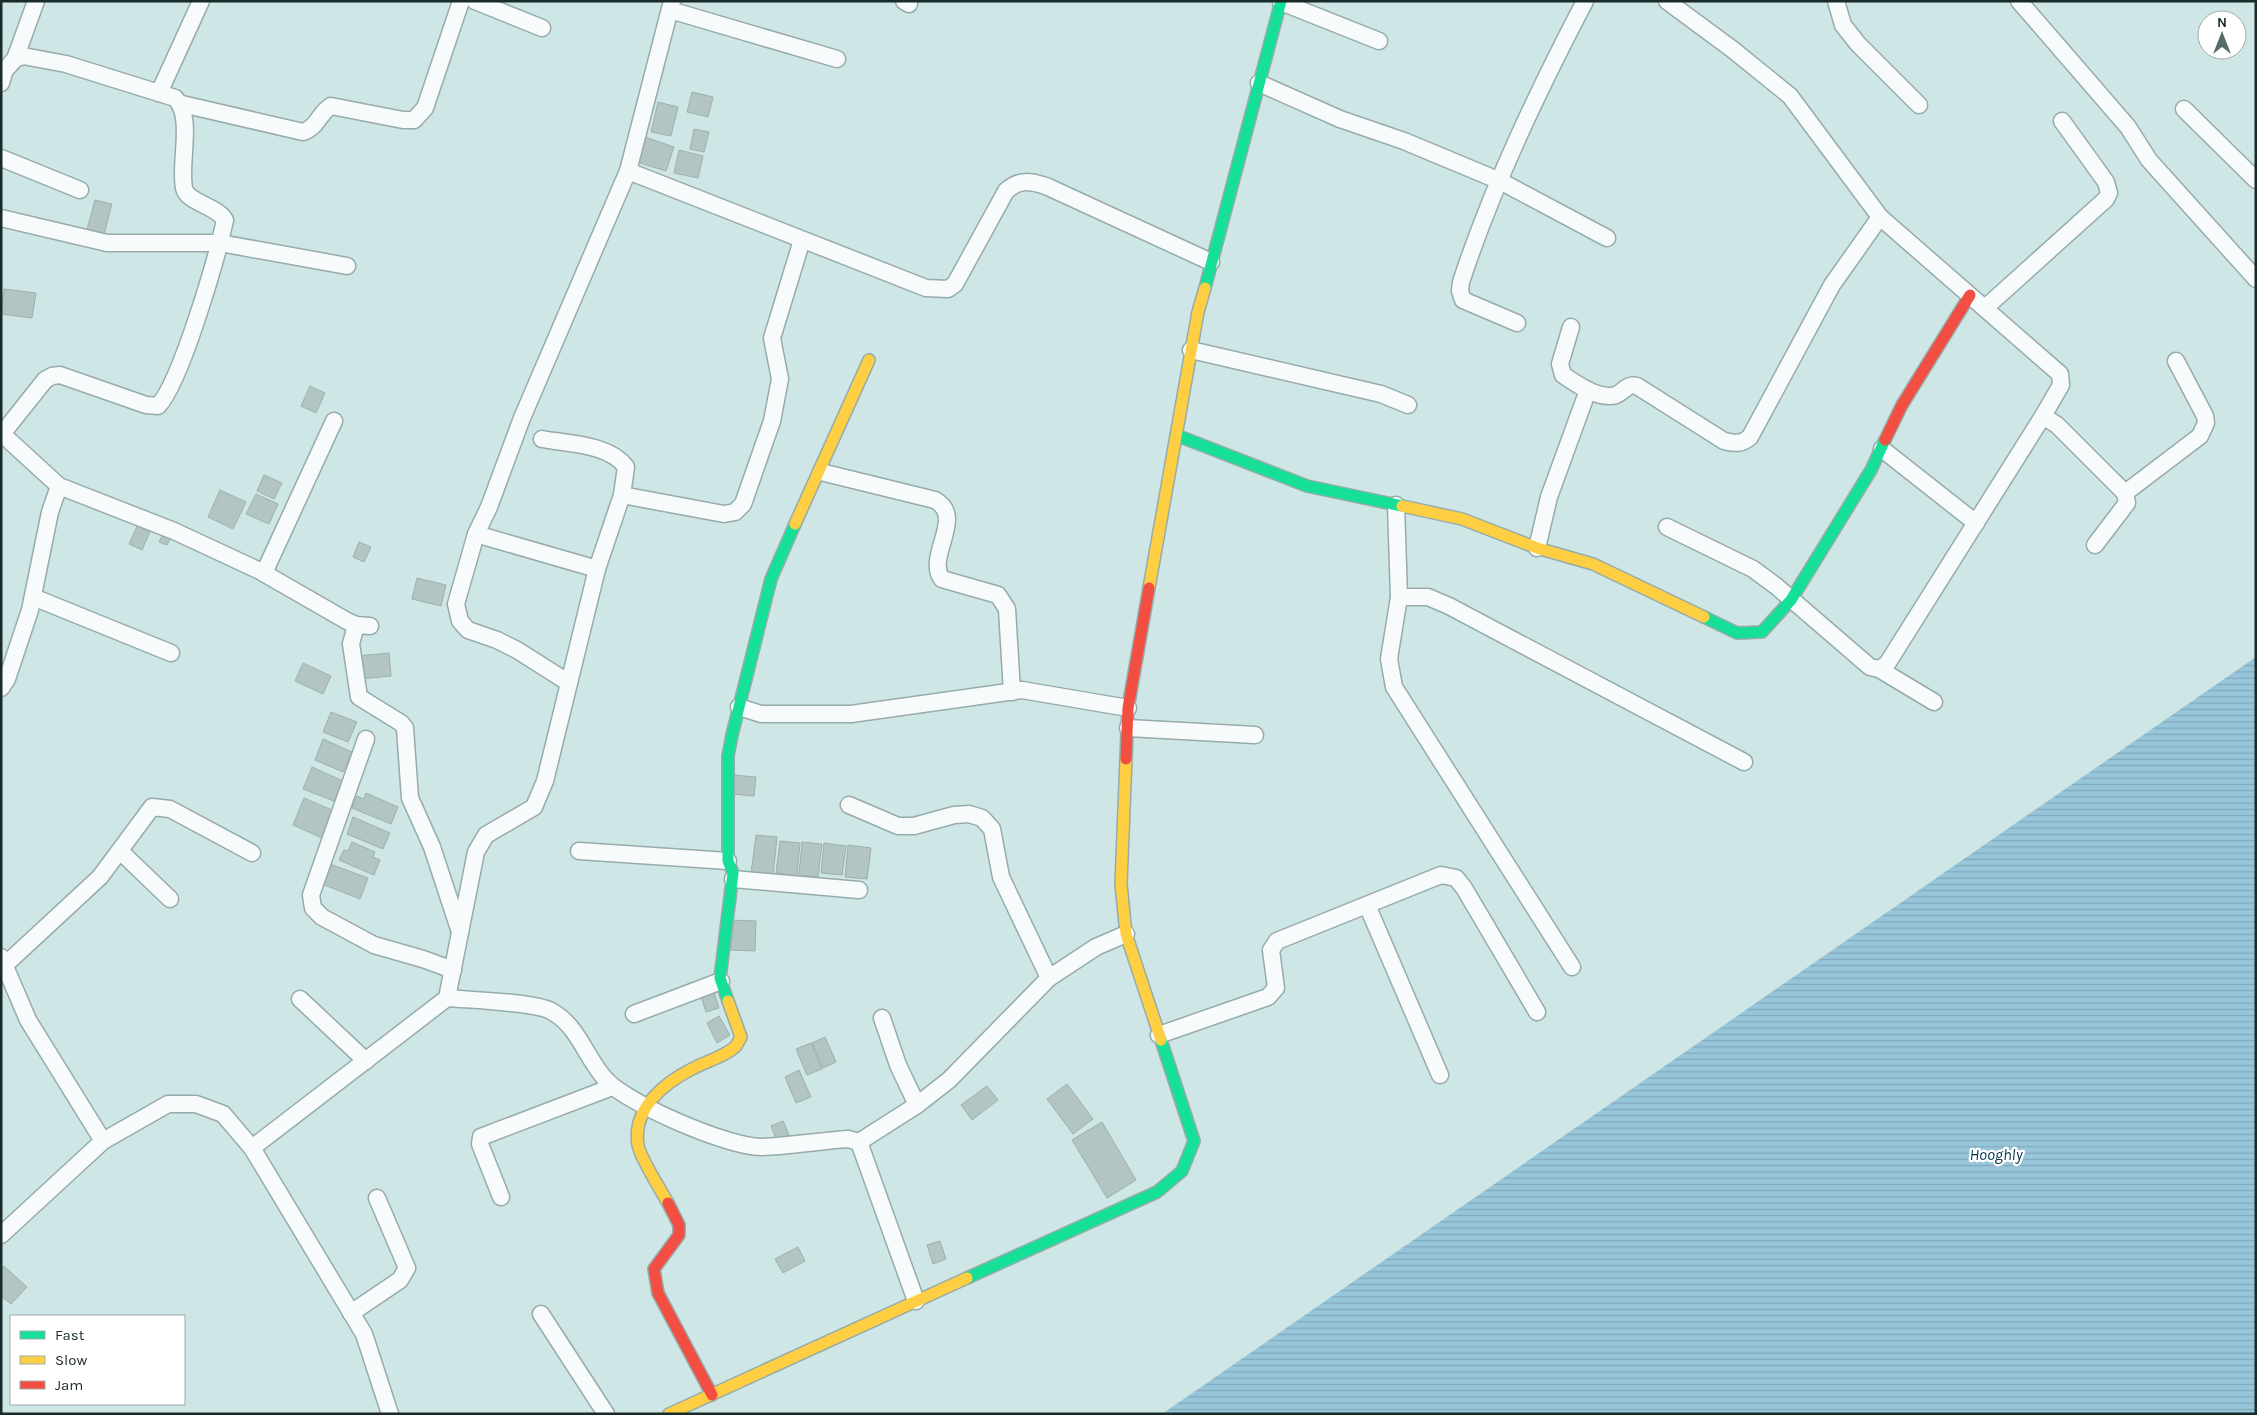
<svg xmlns="http://www.w3.org/2000/svg" width="2257" height="1415" viewBox="0 0 2257 1415" font-family="Karla,sans-serif">
  <style>
    .water { fill: url(#water-rules) }
    .building { fill: #b2c5c2; stroke: #9eb0ad }
    .lines { fill: none; stroke-linecap: round; stroke-linejoin: round }
    .street-casing { stroke: #97abaa; stroke-width: 19 }
    .fast-casing { stroke: #97abaa; stroke-width: 14 }
    .slow-casing { stroke: #97abaa; stroke-width: 14 }
    .jam-casing { stroke: #97abaa; stroke-width: 14 }
    .street { stroke: #f8fbfb; stroke-width: 16 }
    .fast { stroke: #16e098; stroke-width: 11 }
    .slow { stroke: #ffcf43; stroke-width: 11 }
    .jam { stroke: #f24e42; stroke-width: 11 }
    .labels { text-anchor: middle; stroke-width: 4.5; stroke-linejoin: round; paint-order: stroke }
    .water-label { font-size: 16px; font-style: italic; fill: #023549; stroke: #fff }
  </style>
  <defs>
    <pattern id="water-rules" width="6" height="5" patternUnits="userSpaceOnUse" patternTransform="scale(1.25)"><rect width="6" height="5" fill="#97c5d9"/><path d="M0 2.5h6" fill="none" stroke="#81a9ba"/></pattern>
  </defs>
  <rect width="100%" height="100%" fill="#cee6e5"/>
  <path class="water" d="M2256,657v757h-1094z"/>
  <g class="building">
    <path d="M692,92l21,5 -5,20 -21,-5z"/>
    <path d="M658,102l20,5 -7,29 -20,-4z"/>
    <path d="M694,129l15,3 -5,20 -14,-3z"/>
    <path d="M645,137l29,10 -8,24 -29,-9z"/>
    <path d="M679,150l24,6 -5,22 -24,-5z"/>
    <path d="M95,200l17,4 -9,34 -17,-5z"/>
    <path d="M4,289l32,4 -4,25 -31,-4z"/>
    <path d="M310,386l15,7 -9,20 -15,-7z"/>
    <path d="M264,475l18,8 -8,16 -17,-8z"/>
    <path d="M220,490l26,12 -13,27 -25,-12z"/>
    <path d="M256,494l22,10 -9,20 -23,-10z"/>
    <path d="M139,522l13,5 -10,23 -13,-6z"/>
    <path d="M164,532l8,3 -5,10 -8,-3z"/>
    <path d="M359,542l12,5 -7,15 -11,-5z"/>
    <path d="M417,578l29,7 -5,21 -29,-7z"/>
    <path d="M389,653l2,23 -31,3 -3,-23z"/>
    <path d="M303,663l28,13 -8,18 -28,-13z"/>
    <path d="M331,712l26,10 -9,20 -25,-10z"/>
    <path d="M323,739l29,13 -9,20 -28,-12z"/>
    <path d="M312,767l31,14 -9,20 -31,-12z"/>
    <path d="M733,775l23,2 -2,19 -23,-2z"/>
    <path d="M366,793l32,14 -7,17 -39,-16 5,-12 7,3z"/>
    <path d="M304,798l30,13 -12,27 -29,-13z"/>
    <path d="M353,817l37,16 -7,16 -36,-15z"/>
    <path d="M756,835l21,2 -4,39 -22,-3z"/>
    <path d="M780,841l20,2 -3,33 -21,-3z"/>
    <path d="M352,842l23,10 -2,5 7,3 -6,15 -35,-15 5,-10 4,1z"/>
    <path d="M802,842l20,2 -4,33 -19,-2z"/>
    <path d="M824,843l22,3 -4,29 -21,-2z"/>
    <path d="M848,845l23,3 -4,31 -22,-2z"/>
    <path d="M330,864l38,14 -8,21 -38,-15z"/>
    <path d="M729,920l27,1 -1,30 -27,-1z"/>
    <path d="M714,992l5,16 -13,4 -5,-16z"/>
    <path d="M719,1016l11,19 -13,8 -10,-20z"/>
    <path d="M825,1037l11,25 -13,6 -11,-25z"/>
    <path d="M811,1043l11,26 -15,6 -11,-26z"/>
    <path d="M799,1070l12,27 -15,6 -11,-26z"/>
    <path d="M1067,1084l26,35 -20,15 -26,-35z"/>
    <path d="M987,1086l11,14 -26,20 -11,-15z"/>
    <path d="M783,1121l6,14 -12,6 -6,-15z"/>
    <path d="M1102,1122l34,58 -29,18 -35,-58z"/>
    <path d="M940,1241l6,18 -13,5 -6,-19z"/>
    <path d="M798,1247l7,14 -22,12 -8,-14z"/>
    <path d="M4,1266l23,21 -16,17 -10,-8v-27z"/>
  </g>
  <g class="lines">
    <defs>
      <g id="street">
        <path d="M475,1l67,27"/>
        <path d="M904,1l5,3"/>
        <path d="M1667,1l65,48 58,47 90,121 180,157 1,11 -18,31 14,9 68,68 2,10 -32,42"/>
        <path d="M1836,1l7,24 15,19 61,61"/>
        <path d="M2019,1l109,126 21,33 107,119"/>
        <path d="M1281,2l98,39"/>
        <path d="M670,10l167,49"/>
        <path d="M15,59l21,-58"/>
        <path d="M1,83l4,-13 10,-11 8,-3 43,8 109,34c19,18 4,64 9,90 3,15 32,17 41,32 -8,37 -44,162 -67,186l-12,-1 -86,-30 -8,1 -7,4 -43,54"/>
        <path d="M1259,83l81,36 64,22 96,40 107,57"/>
        <path d="M159,93l42,-92"/>
        <path d="M182,104l121,28c15,-5 16,-19 28,-26l72,14h11l11,-12 36,-107"/>
        <path d="M2184,109l72,71"/>
        <path d="M1,158l79,32"/>
        <path d="M628,171l298,117 22,1 7,-5 51,-93c13,-12 24,-10 40,-5l165,76"/>
        <path d="M1,218l106,25h113l127,23"/>
        <path d="M1985,308l121,-109 3,-6 -3,-11 -44,-61"/>
        <path d="M1517,323l-54,-23 -3,-9 1,-9c32,-97 77,-191 124,-281"/>
        <path d="M1571,327l-11,37 3,11c14,9 35,25 53,20 8,-3 11,-12 21,-9l87,55c10,2 17,4 26,-4l82,-152 48,-68"/>
        <path d="M1191,350l190,44 27,11"/>
        <path d="M1,433l58,53 115,45 86,40 87,50 9,4 14,1"/>
        <path d="M1882,449l94,74"/>
        <path d="M821,472l114,28c31,17 -10,57 7,79l56,16 9,14 5,83"/>
        <path d="M2125,493l75,-57 6,-13 -1,-7 -29,-55"/>
        <path d="M622,495l102,19 11,-2 8,-8 29,-83 8,-42 -8,-41 30,-98"/>
        <path d="M1396,505l3,92 -10,62 5,28 178,280"/>
        <path d="M1667,527l86,42 23,17 94,81 9,2 8,-5 156,-248"/>
        <path d="M476,534l121,35"/>
        <path d="M1537,548l12,-51 39,-107"/>
        <path d="M264,573l70,-152"/>
        <path d="M33,597l138,56"/>
        <path d="M1399,597h29l21,9 295,156"/>
        <path d="M356,625l-5,19 8,53 42,26 4,5 5,70 22,49 28,85"/>
        <path d="M1879,669l55,33"/>
        <path d="M569,683l-52,-33 -20,-10 -29,-10 -8,-9 -4,-17 20,-70 13,-27 33,-89 106,-247 44,-170"/>
        <path d="M1,688l6,-9 23,-69 20,-98 9,-26"/>
        <path d="M739,707l22,7h90l171,-24 106,18"/>
        <path d="M1128,728l127,7"/>
        <path d="M366,739l-55,156 2,13 9,9 52,28 49,14 30,11"/>
        <path d="M849,805l49,21h16l40,-11 15,-1 13,4 10,11 9,48 48,101"/>
        <path d="M120,851l50,48"/>
        <path d="M579,851l149,10"/>
        <path d="M733,879l126,11"/>
        <path d="M1367,905l73,170"/>
        <path d="M1,957l27,63 75,121"/>
        <path d="M5,965l95,-88 52,-70 18,2 82,44"/>
        <path d="M447,998c23,2 83,4 102,12 29,14 36,47 57,70 22,24 122,67 155,67 28,-1 58,-6 87,-8l11,3 58,-37 32,-25 100,-102 47,-31 30,-13"/>
        <path d="M300,999l66,62"/>
        <path d="M634,1014l87,-33"/>
        <path d="M882,1018l16,47 19,40"/>
        <path d="M1159,1035l109,-38 8,-9 -5,-38 6,-9 164,-66 15,3 8,10 73,124"/>
        <path d="M859,1142l57,159"/>
        <path d="M252,1148l195,-150 29,-146 10,-17 48,-28 11,-26 52,-212 25,-74 4,-28c-17,-23 -57,-23 -84,-28"/>
        <path d="M501,1197l-21,-53 1,-7 131,-50"/>
        <path d="M1,1235l102,-94 65,-37h28l27,10 29,34 112,186 26,80"/>
        <path d="M351,1313l49,-33 7,-12 -30,-70"/>
        <path d="M541,1314l65,100"/>
      </g>
      <g id="fast">
        <path d="M1205,288l76,-287"/>
        <path d="M1176,435l131,51 95,20"/>
        <path d="M1704,617l33,16 25,-1 29,-32 80,-130 14,-30"/>
        <path d="M728,1001l-8,-23 13,-105 -5,-12v-105l4,-21 39,-156 24,-55"/>
        <path d="M967,1278l190,-86 25,-21 12,-30 -33,-101"/>
      </g>
      <g id="slow">
        <path d="M1402,506l60,13 75,29 56,16 111,53"/>
        <path d="M795,524l74,-164"/>
        <path d="M1149,588l49,-276 7,-24"/>
        <path d="M1126,759l-5,125 5,50 35,106"/>
        <path d="M668,1203c-7,-13 -28,-45 -30,-58 -6,-36 26,-62 54,-76 14,-8 33,-12 44,-23l5,-9 -13,-36"/>
        <path d="M669,1414l298,-136"/>
      </g>
      <g id="jam">
        <path d="M1885,440l17,-35 68,-110"/>
        <path d="M1126,759l2,-51 21,-120"/>
        <path d="M668,1203l11,22v10l-25,34 4,24 54,102"/>
      </g>
    </defs>
    <use href="#street" class="street-casing"/>
    <use href="#fast" class="fast-casing"/>
    <use href="#slow" class="slow-casing"/>
    <use href="#jam" class="jam-casing"/>
    <use href="#street" class="street"/>
    <use href="#fast" class="fast"/>
    <use href="#slow" class="slow"/>
    <use href="#jam" class="jam"/>
  </g>
  <g class="labels">
    <g class="water-label">
      <text x="1996" y="1160">Hooghly</text>
    </g>
  </g>
  <rect width="2257" height="1415" fill="none" stroke="#182a29" stroke-width="5"/>
  <rect x="10" y="1315" width="175" height="90" fill="#ffffff" stroke="#a3aaa9"/>
  <rect x="20" y="1331" width="25" height="8" fill="#16e098" stroke="#a3aaa9"/>
  <text x="55" y="1340" font-size="15" fill="#182a29">Fast</text>
  <rect x="20" y="1356" width="25" height="8" fill="#ffcf43" stroke="#a3aaa9"/>
  <text x="55" y="1365" font-size="15" fill="#182a29">Slow</text>
  <rect x="20" y="1381" width="25" height="8" fill="#f24e42" stroke="#a3aaa9"/>
  <text x="55" y="1390" font-size="15" fill="#182a29">Jam</text>
  <g transform="translate(2222 35)"><circle r="24" fill="#ffffff" stroke="#a3aaa9"/>
  <path d="M0-4L9 19L0 12L-9 19Z" fill="#586c6b"/>
  <text y="-8" font-size="14" font-weight="bold" text-anchor="middle" fill="#182a29">N</text>
  </g>
</svg>
